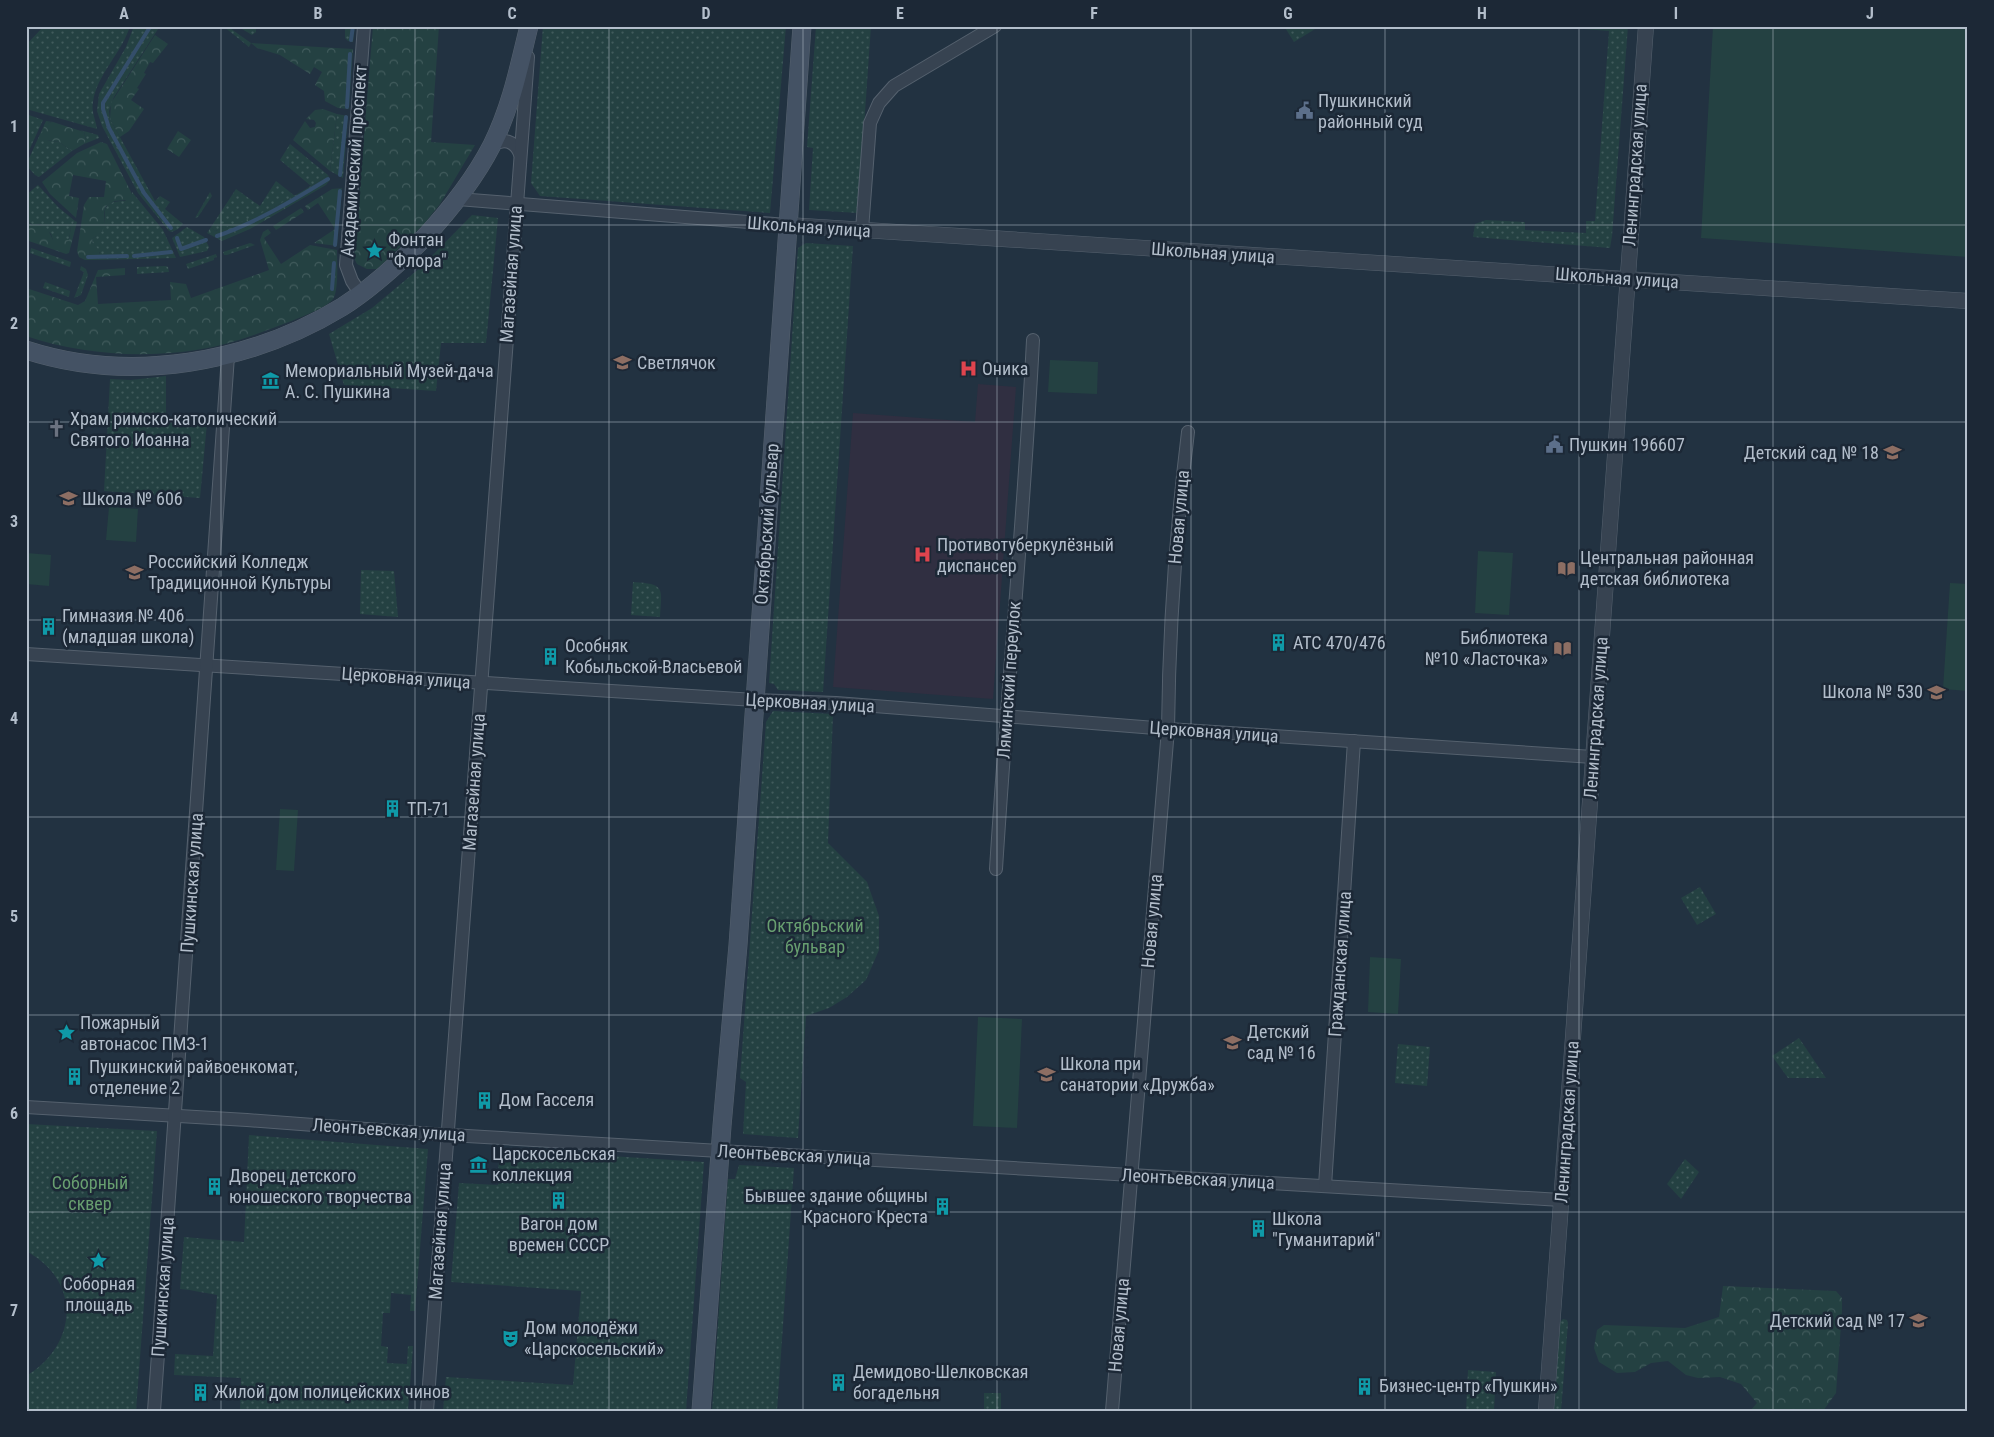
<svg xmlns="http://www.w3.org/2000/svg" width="1994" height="1437" viewBox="0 0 1994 1437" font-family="'Roboto Condensed',sans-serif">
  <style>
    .medical { fill: #302f41 }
    .green { fill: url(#green-dots) }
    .forest { fill: url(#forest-crowns) }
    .pitch { fill: #244142 }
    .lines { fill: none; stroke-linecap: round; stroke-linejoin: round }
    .stream { stroke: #344e6a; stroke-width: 4 }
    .minor-casing { stroke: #55616e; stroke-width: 14 }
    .tertiary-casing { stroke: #55616e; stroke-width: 16 }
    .secondary-casing { stroke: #55616e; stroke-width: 19 }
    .minor { stroke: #374351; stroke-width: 12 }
    .tertiary { stroke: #374351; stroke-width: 15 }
    .secondary { stroke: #445264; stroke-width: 18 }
    .grid { fill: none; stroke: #b3becb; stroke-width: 1; stroke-opacity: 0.55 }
    .labels { text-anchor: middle; stroke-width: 5; stroke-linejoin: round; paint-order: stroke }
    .poi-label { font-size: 18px; fill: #b3becb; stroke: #1c2836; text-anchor: start }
    .street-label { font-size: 18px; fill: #b3becb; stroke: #1c2836 }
    .park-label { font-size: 18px; fill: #689f70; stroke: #1c2836 }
    .neatline { fill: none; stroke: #b3becb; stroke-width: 2 }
    .grid-label { font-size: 16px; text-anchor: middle; font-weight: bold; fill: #b3becb }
  </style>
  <defs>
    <pattern id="green-dots" width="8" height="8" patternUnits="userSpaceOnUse" patternTransform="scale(1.25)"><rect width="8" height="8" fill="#244142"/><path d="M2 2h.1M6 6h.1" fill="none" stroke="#415b5c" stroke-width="1.8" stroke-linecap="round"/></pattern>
    <pattern id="forest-crowns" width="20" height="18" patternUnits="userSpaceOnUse" patternTransform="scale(1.25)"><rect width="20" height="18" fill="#244142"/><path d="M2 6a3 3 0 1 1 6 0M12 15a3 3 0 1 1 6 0" fill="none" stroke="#415b5c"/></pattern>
  </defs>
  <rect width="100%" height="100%" fill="#223241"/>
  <path class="medical" d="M978,384l38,3 -23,312 -160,-12 20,-274 122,9z"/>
  <g class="green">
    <path d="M130,26c-8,27 -33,48 -37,76 -2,10 3,18 4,27l-71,-20v-64l17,-18z"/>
    <path d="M134,26h26l-46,71 -5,14 1,8 45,82 5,-5 10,6 -5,7 18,15 -5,5 -6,3 -3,-1 -31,-38 -36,-67 -5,-15 2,-17 27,-47z"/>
    <path d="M223,26h4l24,17 -2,4z"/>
    <path d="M237,26h19v6l-4,3z"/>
    <path d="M345,26h10l-2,16 -5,-1 -3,-3z"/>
    <path d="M543,26h243l-16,187 -230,-17 -9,-13z"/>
    <path d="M816,26h55l-13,187 -49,-3 4,-62 -6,-1z"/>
    <path d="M1284,26h36l-26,16z"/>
    <path d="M1547,26h81l-16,210 -2,12 -137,-11 2,-13 11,-4 39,2v8l61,3v-12h9l14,-190z"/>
    <path d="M26,114l17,6 -17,37z"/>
    <path d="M337,114l11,2 -5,62 -13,-7z"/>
    <path d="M46,121l7,1 -5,1 -1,17 12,2 13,9 -33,26 -4,-2 -9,-10z"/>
    <path d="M80,130l18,5 1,3 -15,6 2,-4 -2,-8z"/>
    <path d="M290,144l38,31 -17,11 -31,-26z"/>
    <path d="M276,181l19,15 -48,25 -32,10 -4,-4 25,-38 24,17z"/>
    <path d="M38,185l20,22 17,14 -4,5 -2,14 -2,1 -14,-1 -2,-6 -11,-10 -7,1 -7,-5v-25z"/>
    <path d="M132,192l31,38 13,28 -79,2 3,-7 -8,-11 1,-4c26,-14 -5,-37 32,-37l7,-7z"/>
    <path d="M210,192l2,4 -14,21 -3,1z"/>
    <path d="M472,215l26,3 -12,125h-45l-5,48 -92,-6 -15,-51 43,-26 49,-41z"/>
    <path d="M187,227l17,10 5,10 -2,4 -27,6 -8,-19z"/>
    <path d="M250,243l5,2 -28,10h-3l-1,-3z"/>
    <path d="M806,243l47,3 -30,446 -45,-2 -4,-6 -5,-1 29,-435z"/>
    <path d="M31,248l40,14 -1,5 -40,-14z"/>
    <path d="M216,254l1,3 -3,1v2l-26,9 -2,-5z"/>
    <path d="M81,266l5,3 2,6 -7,20 -7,3 10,-26 -4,-2z"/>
    <path d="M166,266l2,1 1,5 -32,2v-7z"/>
    <path d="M45,282l25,9 -1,6 -26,-9z"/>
    <path d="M166,376v46l41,1 -7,75 -96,-7 6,-112 21,1z"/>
    <path d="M361,570l33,1 4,46 -38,-3z"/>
    <path d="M633,582c32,2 29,5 27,35l-29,-2z"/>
    <path d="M773,711l60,3 -5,129 39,39 12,34v34l-13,30 -19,17 -18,11 -23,8 -8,122 -55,-4 3,-52 -6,-4 26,-356z"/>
    <path d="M1700,887l16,27 -19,11 -16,-27z"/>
    <path d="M1799,1038l27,40h-38l-16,-22z"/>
    <path d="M1398,1044l32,3 -3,39 -32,-3z"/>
    <path d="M26,1124l131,7 -21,280h-110v-35c52,-31 56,-95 0,-125z"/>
    <path d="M249,1135l179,14 -13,162h-5l1,-16 -20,-2 -1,20h-7l-2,33 7,1 -1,16 20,1 1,-18h5l-5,65h-168l1,-33 -67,-3 1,-21 38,2 4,-61c-13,-2 -24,-5 -37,-6l4,-52 60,5z"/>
    <path d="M499,1149l205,13 -18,249h-243l3,-34 127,8 8,-94 -130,-9 8,-99 39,2z"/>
    <path d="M1685,1159l14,13 -18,27 -14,-15z"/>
    <path d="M739,1165l55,3 -17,243h-65l16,-232h7z"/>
    <path d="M1563,1319l4,1 1,3 -7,88h-7l6,-89z"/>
    <path d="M1468,1370l28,2 -2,39h-28z"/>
    <rect x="984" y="1393" width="17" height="18"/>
  </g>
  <g class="forest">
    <path d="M373,26h66l-8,116 44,3 -35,59 -17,21 -46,44h-10l-10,-5 -3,-6z"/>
    <path d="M155,35l13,9 -15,19 -3,-1 -6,11 2,1 -9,14 2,1 -8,11 13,9 -15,22 -9,6 -10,-18 1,-16z"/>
    <path d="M251,43l102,6 -4,60 -11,-1 -13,-7 -1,-10 -9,-6 7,-13 -8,-5 -4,7 -30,-19 -23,-7z"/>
    <path d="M323,109l14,5 -7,57 -37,-31 12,-19 5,7 5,-1 1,-4 -2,-3 -8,-1 9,-9z"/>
    <path d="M53,122l31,10 2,8 -2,4 -12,7 -13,-9 -12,-2 -6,-4 4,-12z"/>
    <path d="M178,131l13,9 -12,17 -12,-8z"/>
    <path d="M101,142l6,2 25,50 -3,6 -14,1 -9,5c-6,15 7,20 -13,32l-1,4 7,8 1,6 -3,4h-12l-6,-3 -2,-6 7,-46 5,-8h15l2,-16 -33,-6 -4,21 10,2 -3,20 -26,-24 -8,-12 35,-29z"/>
    <path d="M328,175l2,5 -4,5 -76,44 -28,12 -15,-8 4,-6 4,4c44,-14 76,-32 113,-56z"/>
    <path d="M342,188l-5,58 -23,-3 21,-14 -17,-26 -10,7 -3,-4 27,-17z"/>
    <path d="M301,208l3,4 -28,18 -3,-4z"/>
    <path d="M26,220l6,5c13,-2 16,4 21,15h16l2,-14 4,-5 2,1 -8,31 -3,1 -40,-14z"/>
    <path d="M268,229l3,4 -7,5 17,26 29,-19 27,5c0,11 2,40 -4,49 -5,8 -34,19 -44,23 -21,8 -42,16 -64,22 -62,16 -138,13 -199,-8v-48l52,17 7,-4 13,-31 27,-2v7l-29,2 2,27 73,-4 -1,-18 16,2 5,14 78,-28 -9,-30 3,-8z"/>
    <path d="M1723,1286l113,5 6,7v13l-6,82 -13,18h-73l7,-8 -16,-19 -21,-7 -22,1 -12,-3 -18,-14 -17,2 -16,9 -18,1 -18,-11 -5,-14 3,-18 7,-5 81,3 34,-11z"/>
  </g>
  <g class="pitch">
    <path d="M1713,26h255v231l-267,-19z"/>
    <path d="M1050,360l48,2 -1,32 -49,-2z"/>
    <path d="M109,507l29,2 -2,33 -30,-2z"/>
    <path d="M1478,551l35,2 -4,62 -34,-2z"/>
    <path d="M26,553l25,2 -2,31 -23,-2z"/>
    <path d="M1950,583l18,1v107l-25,-2z"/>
    <path d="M280,809l18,1 -4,61 -18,-1z"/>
    <path d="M1370,957l31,2 -3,55 -30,-2z"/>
    <path d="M978,1017l44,2 -5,109 -44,-2z"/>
  </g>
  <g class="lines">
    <g class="stream">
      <path d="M150,27l-42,68 -5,8v6l6,19 35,65 27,35"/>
      <path d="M351,40l2,-14"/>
      <path d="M347,107l3,-53"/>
      <path d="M340,175l6,-58"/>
      <path d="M217,236c40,-14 75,-35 111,-57"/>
      <path d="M177,238l4,11 25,-9"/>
      <path d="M335,245l5,-54"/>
      <path d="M134,256l37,-4"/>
      <path d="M88,257l39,-1"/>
      <path d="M332,289l2,-26"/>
    </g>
    <defs>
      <g id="minor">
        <path d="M492,146c11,-9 23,-5 28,8"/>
        <path d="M458,199l329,26"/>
        <path d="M862,230l8,-107 9,-20 15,-17 101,-60"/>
        <path d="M360,293l-8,-12 -6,-16 18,-239"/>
        <path d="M26,654l729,46 81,3 332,26 425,28"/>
        <path d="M996,869c11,-176 28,-352 37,-529"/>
        <path d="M26,1107l221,13 186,14 287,17 841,49"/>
        <path d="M1325,1186l29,-445"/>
        <path d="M154,1411l74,-1055"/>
        <path d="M427,1411l101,-1354"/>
        <path d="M1112,1411l56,-682c1,-99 8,-199 20,-297"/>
      </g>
      <g id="tertiary">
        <path d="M787,225l1181,76"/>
        <path d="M1546,1411l100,-1385"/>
      </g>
      <g id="secondary">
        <path d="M26,350c105,34 224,13 316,-43 30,-19 57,-44 81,-68 27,-29 51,-59 69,-94 19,-38 27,-78 37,-119"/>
        <path d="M701,1411l21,-285 16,-181 64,-919"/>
      </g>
    </defs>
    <use href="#minor" class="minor-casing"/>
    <use href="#tertiary" class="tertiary-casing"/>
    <use href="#secondary" class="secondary-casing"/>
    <use href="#minor" class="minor"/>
    <use href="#tertiary" class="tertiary"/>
    <use href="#secondary" class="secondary"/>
  </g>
  <path class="grid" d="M221,26v1385M415,26v1385M609,26v1385M803,26v1385M997,26v1385M1191,26v1385M1385,26v1385M1579,26v1385M1773,26v1385M26,225h1942M26,422h1942M26,620h1942M26,817h1942M26,1015h1942M26,1212h1942"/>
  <defs>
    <symbol id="civic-bare" viewBox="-9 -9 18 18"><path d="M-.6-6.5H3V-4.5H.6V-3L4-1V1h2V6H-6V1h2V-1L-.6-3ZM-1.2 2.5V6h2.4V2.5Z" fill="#5c6f8a" stroke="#1c2836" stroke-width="2.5" paint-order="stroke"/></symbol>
    <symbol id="sight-bare" viewBox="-9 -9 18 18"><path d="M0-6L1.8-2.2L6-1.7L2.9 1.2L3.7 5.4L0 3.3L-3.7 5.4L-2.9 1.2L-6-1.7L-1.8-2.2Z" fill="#0f9aa8" stroke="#1c2836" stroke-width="2.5" paint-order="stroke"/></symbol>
    <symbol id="school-bare" viewBox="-9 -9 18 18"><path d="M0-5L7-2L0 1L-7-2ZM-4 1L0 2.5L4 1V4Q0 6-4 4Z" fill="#8d6e63" stroke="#1c2836" stroke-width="2.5" paint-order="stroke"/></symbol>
    <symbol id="hospital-bare" viewBox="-9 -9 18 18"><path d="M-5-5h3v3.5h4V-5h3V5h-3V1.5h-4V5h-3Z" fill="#e0444e" stroke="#1c2836" stroke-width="2.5" paint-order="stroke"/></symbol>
    <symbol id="museum-bare" viewBox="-9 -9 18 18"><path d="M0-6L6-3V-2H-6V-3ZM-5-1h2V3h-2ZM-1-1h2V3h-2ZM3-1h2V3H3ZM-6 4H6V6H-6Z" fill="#0f9aa8" stroke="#1c2836" stroke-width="2.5" paint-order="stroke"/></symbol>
    <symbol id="church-bare" viewBox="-9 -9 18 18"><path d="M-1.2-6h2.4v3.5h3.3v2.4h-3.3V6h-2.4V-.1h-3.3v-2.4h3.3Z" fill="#6b7280" stroke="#1c2836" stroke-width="2.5" paint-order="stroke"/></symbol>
    <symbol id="library-bare" viewBox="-9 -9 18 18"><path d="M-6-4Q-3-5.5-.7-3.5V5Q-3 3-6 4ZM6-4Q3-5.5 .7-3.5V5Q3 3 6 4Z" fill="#8d6e63" stroke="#1c2836" stroke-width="2.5" paint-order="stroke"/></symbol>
    <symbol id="university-bare" viewBox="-9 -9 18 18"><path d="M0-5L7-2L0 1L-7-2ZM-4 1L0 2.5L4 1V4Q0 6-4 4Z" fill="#8d6e63" stroke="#1c2836" stroke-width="2.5" paint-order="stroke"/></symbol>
    <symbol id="building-bare" viewBox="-9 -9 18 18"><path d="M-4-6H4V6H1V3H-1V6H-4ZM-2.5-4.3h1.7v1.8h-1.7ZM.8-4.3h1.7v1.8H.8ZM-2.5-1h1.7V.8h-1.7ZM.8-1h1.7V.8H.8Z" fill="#0f9aa8" stroke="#1c2836" stroke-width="2.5" paint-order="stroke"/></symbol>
    <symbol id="theatre-bare" viewBox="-9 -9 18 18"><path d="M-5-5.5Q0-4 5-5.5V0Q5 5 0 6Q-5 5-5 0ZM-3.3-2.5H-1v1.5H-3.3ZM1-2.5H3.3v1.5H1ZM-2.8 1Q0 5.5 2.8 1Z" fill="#0f9aa8" stroke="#1c2836" stroke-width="2.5" paint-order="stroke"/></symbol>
  </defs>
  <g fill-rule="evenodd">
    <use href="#civic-bare" x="1292" y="98" width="25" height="25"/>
    <use href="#sight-bare" x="362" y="238" width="25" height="25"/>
    <use href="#school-bare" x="610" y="350" width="25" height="25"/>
    <use href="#hospital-bare" x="956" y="356" width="25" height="25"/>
    <use href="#museum-bare" x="258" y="368" width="25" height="25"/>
    <use href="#church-bare" x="44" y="416" width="25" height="25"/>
    <use href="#civic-bare" x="1542" y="432" width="25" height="25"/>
    <use href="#school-bare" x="1880" y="440" width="25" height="25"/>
    <use href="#school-bare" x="56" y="486" width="25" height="25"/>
    <use href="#hospital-bare" x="910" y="542" width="25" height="25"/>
    <use href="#library-bare" x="1554" y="556" width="25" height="25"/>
    <use href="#university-bare" x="122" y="560" width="25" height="25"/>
    <use href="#building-bare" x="36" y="614" width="25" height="25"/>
    <use href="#building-bare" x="1266" y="630" width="25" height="25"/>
    <use href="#library-bare" x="1550" y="636" width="25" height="25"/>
    <use href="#building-bare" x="538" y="644" width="25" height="25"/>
    <use href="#school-bare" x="1924" y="680" width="25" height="25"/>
    <use href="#building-bare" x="380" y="796" width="25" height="25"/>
    <use href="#sight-bare" x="54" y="1020" width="25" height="25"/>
    <use href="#school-bare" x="1220" y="1030" width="25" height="25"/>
    <use href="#school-bare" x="1034" y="1062" width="25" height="25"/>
    <use href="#building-bare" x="62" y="1064" width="25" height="25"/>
    <use href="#building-bare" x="472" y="1088" width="25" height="25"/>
    <use href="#museum-bare" x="466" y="1152" width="25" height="25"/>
    <use href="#building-bare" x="202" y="1174" width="25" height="25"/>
    <use href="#building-bare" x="546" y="1188" width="25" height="25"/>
    <use href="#building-bare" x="930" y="1194" width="25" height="25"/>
    <use href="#building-bare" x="1246" y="1216" width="25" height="25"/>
    <use href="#sight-bare" x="86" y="1248" width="25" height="25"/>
    <use href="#school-bare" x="1906" y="1308" width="25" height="25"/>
    <use href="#theatre-bare" x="498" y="1326" width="25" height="25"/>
    <use href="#building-bare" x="826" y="1370" width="25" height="25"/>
    <use href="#building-bare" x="1352" y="1374" width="25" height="25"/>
    <use href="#building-bare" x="188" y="1380" width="25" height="25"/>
  </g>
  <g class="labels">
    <g class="poi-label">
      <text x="1318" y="107">Пушкинский<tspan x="1318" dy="21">районный суд</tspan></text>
      <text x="388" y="246">Фонтан<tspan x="388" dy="21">"Флора"</tspan></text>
      <text x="637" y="369">Светлячок</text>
      <text x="982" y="375">Оника</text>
      <text x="285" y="377">Мемориальный Музей-дача<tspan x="285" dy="21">А. С. Пушкина</tspan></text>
      <text x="70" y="425">Храм римско-католический<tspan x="70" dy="21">Святого Иоанна</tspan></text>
      <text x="1569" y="451">Пушкин 196607</text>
      <text x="1879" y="459" text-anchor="end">Детский сад № 18</text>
      <text x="82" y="505">Школа № 606</text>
      <text x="937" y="551">Противотуберкулёзный<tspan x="937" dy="21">диспансер</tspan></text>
      <text x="1580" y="564">Центральная районная<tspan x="1580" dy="21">детская библиотека</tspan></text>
      <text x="148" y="568">Российский Колледж<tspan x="148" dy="21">Традиционной Культуры</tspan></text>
      <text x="62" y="622">Гимназия № 406<tspan x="62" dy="21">(младшая школа)</tspan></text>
      <text x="1548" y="644" text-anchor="end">Библиотека<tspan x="1548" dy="21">№10 «Ласточка»</tspan></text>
      <text x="1293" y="649">АТС 470/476</text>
      <text x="565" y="652">Особняк<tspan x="565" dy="21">Кобыльской-Власьевой</tspan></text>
      <text x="1923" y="698" text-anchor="end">Школа № 530</text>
      <text x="407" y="815">ТП-71</text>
      <text x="80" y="1029">Пожарный<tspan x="80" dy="21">автонасос ПМЗ-1</tspan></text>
      <text x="1247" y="1038">Детский<tspan x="1247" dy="21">сад № 16</tspan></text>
      <text x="1060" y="1070">Школа при<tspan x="1060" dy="21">санатории «Дружба»</tspan></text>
      <text x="89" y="1073">Пушкинский райвоенкомат,<tspan x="89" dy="21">отделение 2</tspan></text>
      <text x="499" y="1106">Дом Гасселя</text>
      <text x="492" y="1160">Царскосельская<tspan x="492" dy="21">коллекция</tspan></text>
      <text x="229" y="1182">Дворец детского<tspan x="229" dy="21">юношеского творчества</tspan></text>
      <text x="928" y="1202" text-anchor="end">Бывшее здание общины<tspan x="928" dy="21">Красного Креста</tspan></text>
      <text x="1272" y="1225">Школа<tspan x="1272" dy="21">"Гуманитарий"</tspan></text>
      <text x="559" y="1230" text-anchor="middle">Вагон дом<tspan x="559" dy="21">времен СССР</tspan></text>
      <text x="99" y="1290" text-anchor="middle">Соборная<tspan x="99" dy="21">площадь</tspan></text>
      <text x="1905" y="1327" text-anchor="end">Детский сад № 17</text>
      <text x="524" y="1334">Дом молодёжи<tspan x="524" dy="21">«Царскосельский»</tspan></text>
      <text x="853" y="1378">Демидово-Шелковская<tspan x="853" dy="21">богадельня</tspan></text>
      <text x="1379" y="1392">Бизнес-центр «Пушкин»</text>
      <text x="214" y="1398">Жилой дом полицейских чинов</text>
    </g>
    <g class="street-label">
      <text transform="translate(354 161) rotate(-86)" y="6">Академический проспект</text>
      <text transform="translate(1635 165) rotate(-86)" y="6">Ленинградская улица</text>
      <text transform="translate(809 227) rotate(4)" y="6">Школьная улица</text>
      <text transform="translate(1213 253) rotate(4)" y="6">Школьная улица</text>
      <text transform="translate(511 274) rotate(-86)" y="6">Магазейная улица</text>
      <text transform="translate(1617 278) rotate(4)" y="6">Школьная улица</text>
      <text transform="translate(1179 517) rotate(-85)" y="6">Новая улица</text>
      <text transform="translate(767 524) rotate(-86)" y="6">Октябрьский бульвар</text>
      <text transform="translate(406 678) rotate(4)" y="6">Церковная улица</text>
      <text transform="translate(1009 680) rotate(-86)" y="6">Ляминский переулок</text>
      <text transform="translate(810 703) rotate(3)" y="6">Церковная улица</text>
      <text transform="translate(1596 718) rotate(-86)" y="6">Ленинградская улица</text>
      <text transform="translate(1214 732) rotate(4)" y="6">Церковная улица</text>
      <text transform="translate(474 782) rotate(-86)" y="6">Магазейная улица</text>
      <text transform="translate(192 883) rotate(-86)" y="6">Пушкинская улица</text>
      <text transform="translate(1152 921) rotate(-85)" y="6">Новая улица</text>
      <text transform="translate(1340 964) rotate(-86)" y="6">Гражданская улица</text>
      <text transform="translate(1567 1122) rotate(-86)" y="6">Ленинградская улица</text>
      <text transform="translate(389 1130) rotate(4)" y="6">Леонтьевская улица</text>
      <text transform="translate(794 1155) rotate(3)" y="6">Леонтьевская улица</text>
      <text transform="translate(1198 1179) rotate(3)" y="6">Леонтьевская улица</text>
      <text transform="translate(440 1231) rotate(-86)" y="6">Магазейная улица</text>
      <text transform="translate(163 1287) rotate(-86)" y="6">Пушкинская улица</text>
      <text transform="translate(1119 1325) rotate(-85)" y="6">Новая улица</text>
    </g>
    <g class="park-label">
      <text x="815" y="932">Октябрьский<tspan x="815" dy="21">бульвар</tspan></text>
      <text x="90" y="1189">Соборный<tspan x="90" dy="21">сквер</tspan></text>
    </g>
  </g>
  <rect width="1994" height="1437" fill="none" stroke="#1c2836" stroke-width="55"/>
  <rect x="28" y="28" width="1938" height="1382" class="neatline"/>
  <g class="grid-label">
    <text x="124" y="19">A</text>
    <text x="318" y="19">B</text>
    <text x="512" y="19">C</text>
    <text x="706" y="19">D</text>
    <text x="900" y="19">E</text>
    <text x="1094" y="19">F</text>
    <text x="1288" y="19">G</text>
    <text x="1482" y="19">H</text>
    <text x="1676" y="19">I</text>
    <text x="1870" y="19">J</text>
    <text x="14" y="132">1</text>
    <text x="14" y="329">2</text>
    <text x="14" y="527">3</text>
    <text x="14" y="724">4</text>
    <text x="14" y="922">5</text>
    <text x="14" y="1119">6</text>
    <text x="14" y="1316">7</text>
  </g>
</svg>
